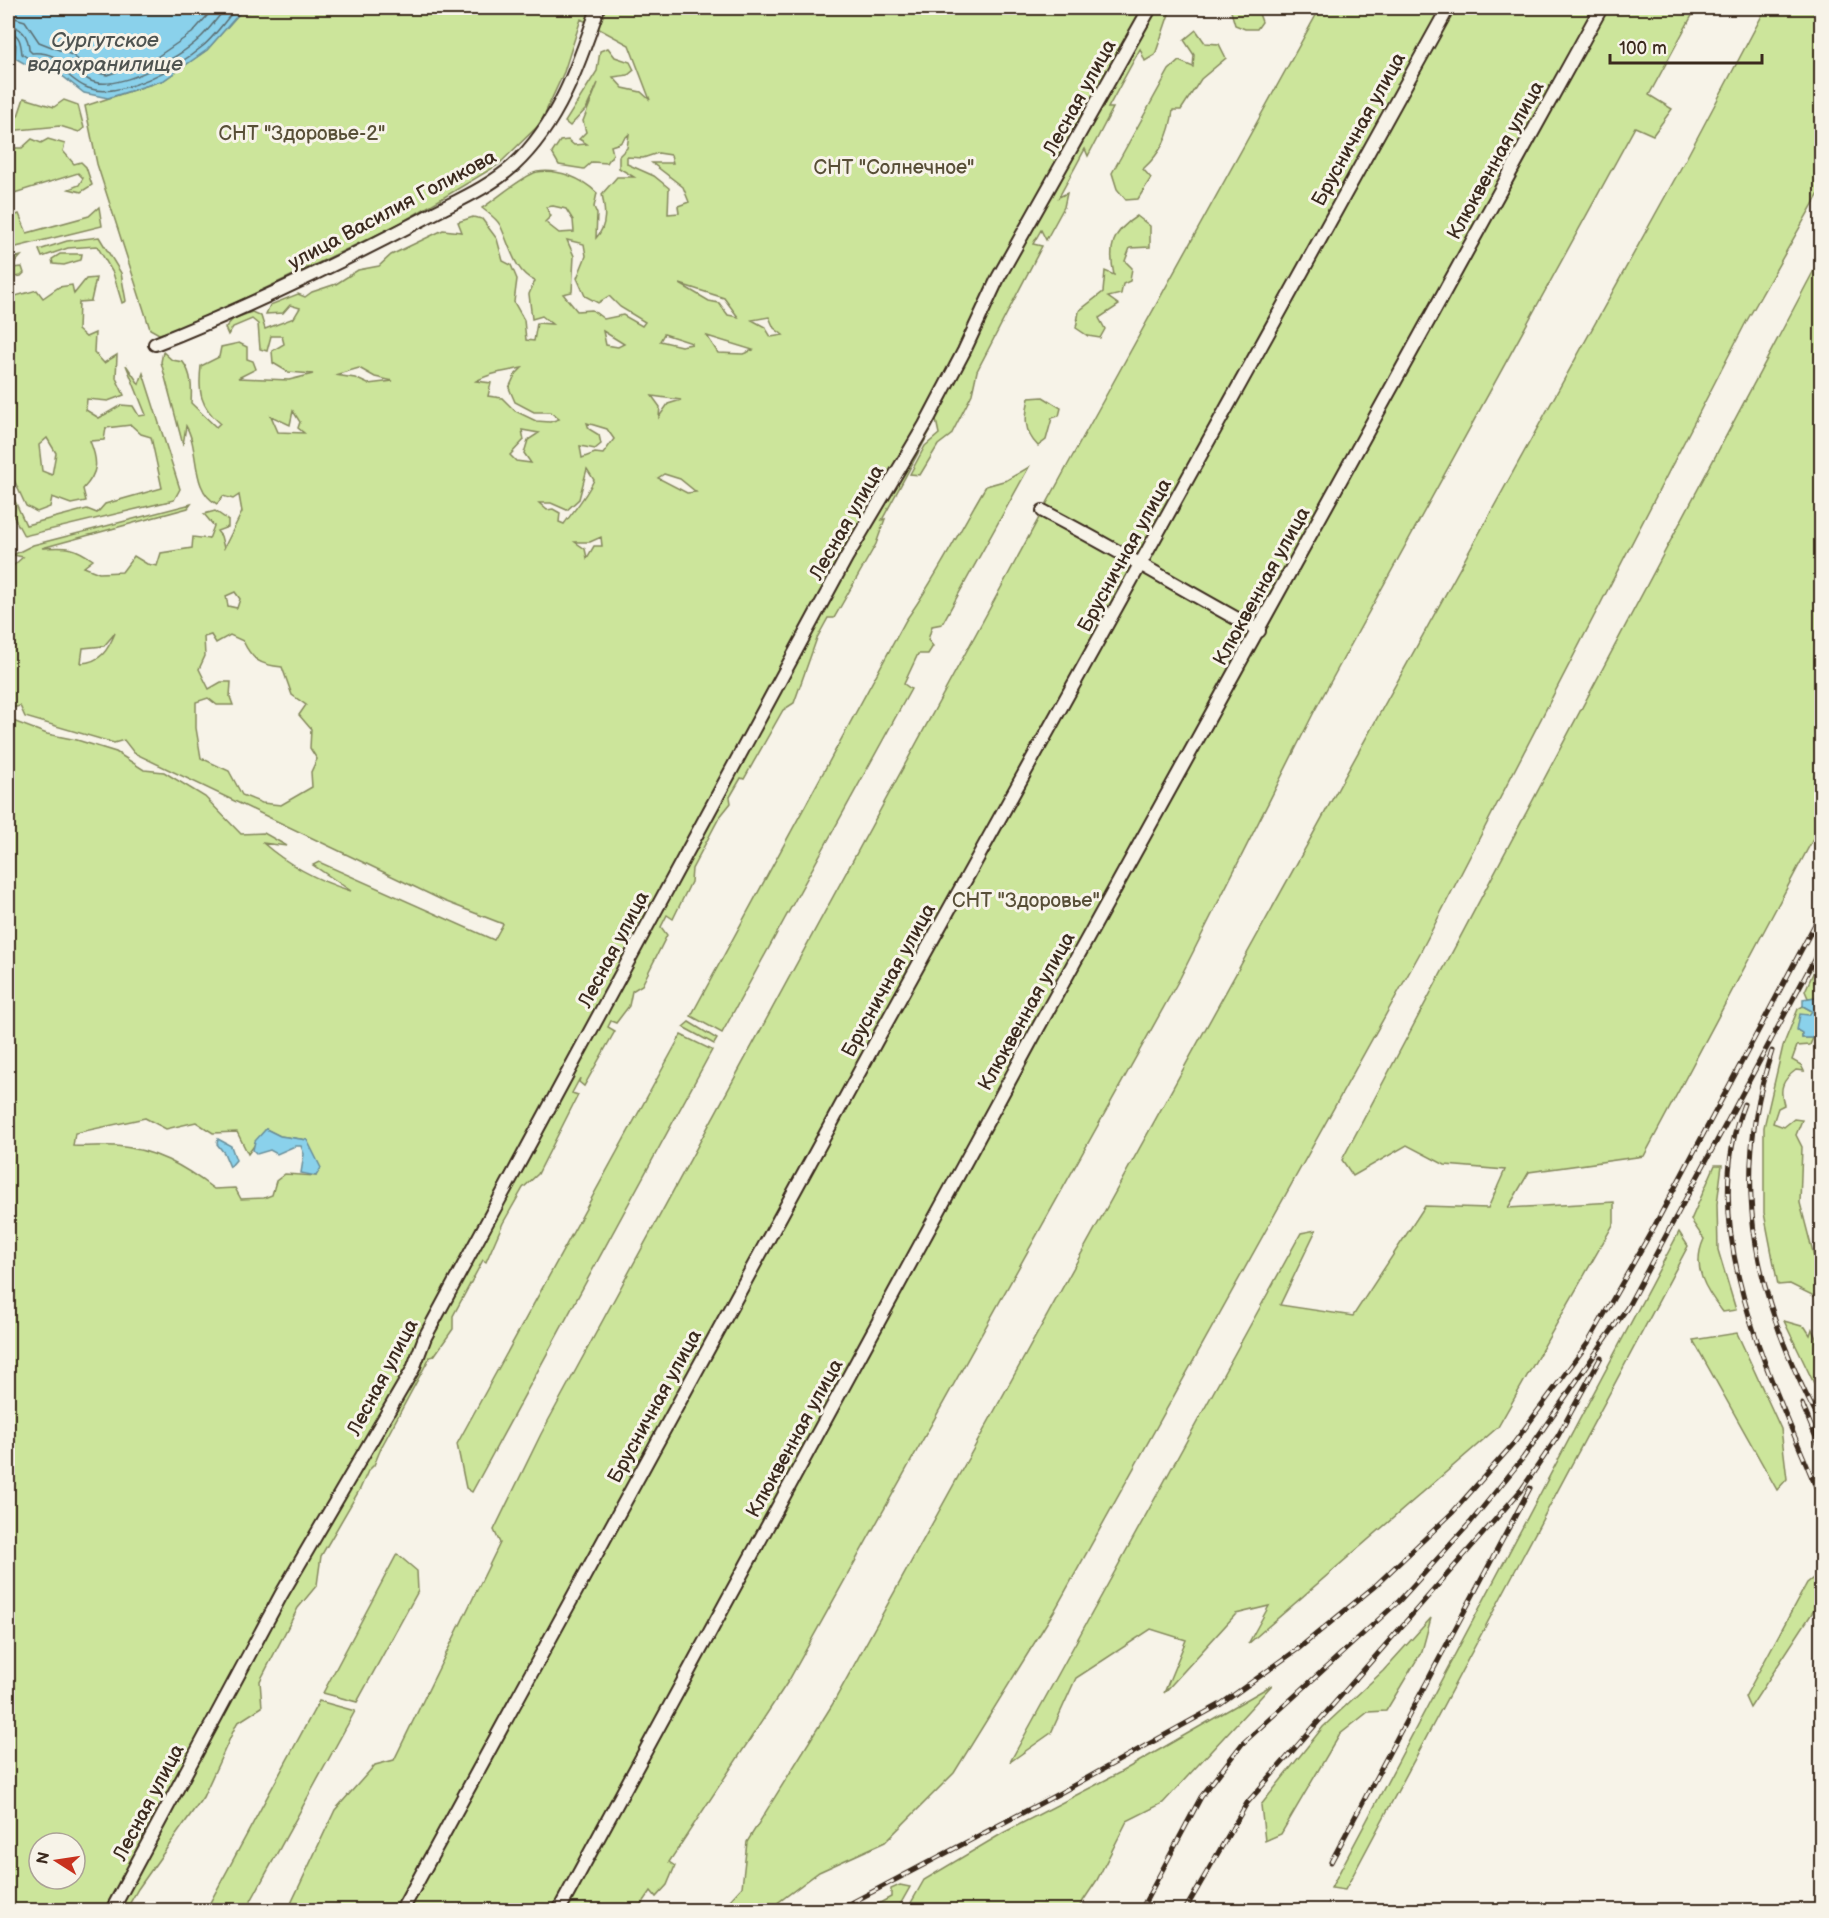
<svg xmlns="http://www.w3.org/2000/svg" width="1829" height="1918" viewBox="0 0 1829 1918" font-family="'Balsamiq Sans',sans-serif">
  <style>
    .green { fill: #cce59b; stroke: #84885c; stroke-width: 1.5; fill-rule: evenodd }
    .water { fill: #8ad1eb; stroke: #6a8e99; stroke-width: 1.5 }
    .lines { fill: none; stroke-linecap: round; stroke-linejoin: round }
    .shore { stroke: #5b6d70; stroke-width: 1.5 }
    .minor-casing { stroke: #3b2a1e; stroke-width: 16 }
    .minor { stroke: #f7f3e8; stroke-width: 12 }
    .rail-casing { stroke: #3b2a1e; stroke-width: 5 }
    .rail { stroke: #f7f3e8; stroke-width: 3; stroke-dasharray: 9; stroke-linecap: butt }
    .labels { text-anchor: middle; stroke-width: 6; stroke-linejoin: round; paint-order: stroke }
    .street-label { font-size: 20px; fill: #3b2a1e; stroke: #f7f3e8 }
    .park-label { font-size: 20px; fill: #584f37; stroke: #f7f3e8 }
    .water-label { font-size: 21px; font-style: italic; fill: #4f5451; stroke: #f7f3e8 }
  </style>
  <rect width="100%" height="100%" fill="#f7f3e8"/>
  <filter id="ink" filterUnits="userSpaceOnUse"><feTurbulence type="fractalNoise" baseFrequency=".0167" numOctaves="2"/><feDisplacementMap in="SourceGraphic" scale="12" xChannelSelector="R" yChannelSelector="G"/><feConvolveMatrix kernelMatrix="1 2 1 2 8 2 1 2 1" color-interpolation-filters="sRGB"/></filter>
  <g filter="url(#ink)">
    <g class="green">
      <path d="M244,8l5,4 5,-4h917l-16,47 -10,6 -5,-12 -32,59h5l-25,48 -3,-7 -26,48 8,-4 -3,14 -18,33 -5,-10 -8,14 9,2 -65,125 -5,23 -21,41 -13,10 -18,30 -10,-1 15,-28 14,-12 -3,-14 -54,100 3,-1 -9,25 -42,74h-6l-11,20 -23,65 -11,7 -39,69 -3,-1 -11,19 1,6 -12,15 -27,51 -1,13 -18,37 -6,-4 -6,12 6,8 -25,50 -10,6 -3,15 -13,17 -5,-2 -3,6 7,4 -31,55 -5,-4 1,-4 -8,15 6,2 -40,79 -15,14 -20,35 -17,39 -3,-2 -30,56v13l-19,27 -4,1 -48,89 -8,19 -6,6 -8,18 -39,67 -4,29 -19,23 -38,73 2,26 -25,16 -34,74 -65,92 -12,21h-118v-1191l39,15 30,6 39,12 28,18 20,2 41,25 36,37 23,-1 23,13 -24,-3c25,22 56,38 88,48l-38,-26 6,-3 175,78 9,-16 -59,-23 -310,-148 -10,-13 -10,3 -89,-26 -5,-11 -12,3v-145l5,2 10,-9 -10,-2 20,-10 158,-41 -3,4 -146,40c23,-1 30,-3 51,12l-9,7 15,6 23,-1 12,-16 13,8 10,2 4,-13 31,-5 1,-11 16,2 5,-13 -10,-12 11,-3 13,9v7l-11,4 4,5 3,12 18,-36 -3,-17 -6,4 -10,-3 -6,8c-27,-14 -17,-55 -31,-78l-3,19 -22,-83 2,-10 9,8 11,2c9,12 9,26 8,41l25,24 4,-4c-20,-17 -22,-31 -19,-57l18,-9 2,-10 18,-4 8,4v12l6,2 3,8 -18,9 51,2 24,-6 -25,-2 -15,-9 -1,-12 12,-7 -2,-8h-11l-4,15 -7,-2 -2,-25 -6,-5 -19,8 -5,8 -3,-7 8,-9 19,-7 9,4 4,13 29,-11 6,-10 -10,-3 -7,8 -17,1 4,-9 28,-11 7,3 7,-5 24,-8 22,-14 21,-4 12,-11 52,-25 19,2 -4,-10 15,-5 9,2 15,20 6,22 8,4 6,14 -3,23 10,18 2,20 8,1 3,-18 15,1 -10,-8 -10,3 -3,-25 6,-13c-21,-9 -25,-36 -35,-56 -4,-7 -12,-12 -18,-17 14,-9 42,-33 55,-36 21,-4 46,7 60,21l-3,14 3,7 -1,24c12,-13 9,-29 6,-44l15,-17h17l-15,-9v-12l8,-8 2,-14 -9,9 -9,3 2,8 -6,9 -15,-1 -8,7 -25,-4 -7,-12 8,-12 8,-1 6,5 13,-1 -8,-5 7,-7 -3,-11 15,-38 -12,26 -16,17 -5,-4 32,-51 3,-20 8,-3 7,9 15,5 4,8 -6,5 -15,2 10,11 18,4 9,8 -21,-55 -48,-26 -17,53 -24,52 -42,41 -99,59 -216,104 -24,6 -9,-5 -53,-165 -12,-58 79,-26 43,-30zM658,153l13,2 2,8h-21l31,24 6,15 -11,4 1,7 -11,1 1,-26 -15,-12 -27,-12v-7l16,1zM553,206l13,3 7,11 1,12 -15,1 -14,-11 6,-6 -5,-9zM567,240l17,4 2,12 -9,22 8,18 13,7 11,-7 11,11 25,15 -3,4 -19,-11 -19,4 -12,-9 -15,1 -14,-17 9,-2 2,-36zM680,284l44,14 14,19 -10,-2 -9,-12 -10,-2zM769,317l5,11 9,7 -12,2 -6,-10 -13,-7zM603,331l21,13 -6,3 -12,-2zM664,334l28,9v1l-11,2 -21,-5zM707,336l46,14 -10,4 -25,-1zM359,368l16,9 18,4 -25,3 -13,-6 -20,-3zM522,368l-7,7 -6,13 6,14 19,10h16l9,7 -9,3 -14,-1 -21,-10 -13,-13 -14,-2 3,-13 -15,-2c16,-9 29,-9 46,-13zM652,396l29,4 -13,4 -9,13 1,-10zM293,411l7,11 -2,6 6,5 -26,-1 -7,-16 19,9zM587,423l20,6 7,10 -11,15 -8,-1 -13,5 -2,-12 15,3 6,-5 -2,-9 -10,-6zM522,430l17,3 -11,7 -4,13 7,10 -15,-2 -6,-6 14,-15zM587,469l7,11c-8,17 -19,29 -30,44l-5,-2 1,-9 -7,-4 -6,1 -8,-7h12l16,7 12,-11zM664,474l16,5 16,13 -9,1 -29,-15zM601,537l1,9h-8l-7,12 -2,-9 -10,-7h15zM235,592l5,7 -3,9 -9,-2 -2,-10zM115,633c-7,17 -14,29 -34,30l2,-15 21,-2zM211,635l5,8 14,-8 13,6c9,19 17,24 39,26l10,28 14,10 -7,10 12,14 -1,19 7,11 -6,13 1,15 -31,18 -19,-2 -20,-8 -13,-24 -28,-13 -5,-30v-26l12,-4 9,7h16l-3,-8 1,-15h-10l-12,7 -10,-20 6,-13 -1,-19zM145,1118l21,11 30,-7 17,11 24,-1 11,22 18,-25 14,7 27,4 9,36 -31,-2 -9,7 -4,14 -8,3 -23,1 -6,-11 -21,1c-30,-23 -60,-40 -98,-43 -15,-1 -29,1 -43,0l2,-13zM39,1843h36v36h-36z"/>
      <path d="M1230,8h27l5,14 -5,7h-12l-10,-4z"/>
      <path d="M1320,8h376l-47,87 23,14 -19,26 -18,-8 -321,585 -134,266 -391,702 -120,182 6,4 -8,19 -11,12 -5,-6 -13,19h-350l47,-100 40,-45 19,-5 106,-217 -6,-13 47,-96 531,-977z"/>
      <path d="M1766,8h55v182l-76,134 -325,629 -364,655 -102,165 -69,69 -66,30 -51,38h-47l21,-23 5,-45 85,-137 855,-1548z"/>
      <path d="M1196,30l9,13 14,1 7,14 -25,21 -20,31h-8c-3,25 -12,43 -30,59l8,9 -13,21 -12,1 -9,-11 -5,-16 57,-103 10,-9 14,6 1,-12 -10,-15z"/>
      <path d="M24,98l30,9 10,-7 14,5 6,23 -5,4 -19,-6 -52,5v-16l4,5 6,-4z"/>
      <path d="M32,139l9,4 7,-4 17,5 -2,7 11,13 7,-2 5,5 6,18 -11,7 -12,-3 10,-4 4,-7 -5,-5 -70,22v-47h14z"/>
      <path d="M99,207l3,19 -94,23v-31l11,-4 8,19 62,-17z"/>
      <path d="M1137,216l13,10v21l-20,1 -5,13 7,7 -2,13 -7,3 -2,10 -13,3 11,8 -20,13 6,11 -5,9 -12,-2 -12,-8 3,-17 24,-19 2,-21 9,4c-6,-28 -2,-43 23,-59z"/>
      <path d="M99,237l22,36 5,28 -4,2 -9,-30 -16,-27 -29,2 -26,9 -3,-7 28,-9z"/>
      <path d="M60,254h22l-1,6 -17,5 -11,-1 -1,-5z"/>
      <path d="M21,256l-11,12 12,-1 2,6 -3,3 -13,2v-19z"/>
      <path d="M1821,257v567l-177,332 -115,16 -21,36 106,-6v21l-116,204 -250,217 21,-38 -33,8 -72,79 22,-53 -35,-11 -75,49 -25,55 -41,29 291,-529 15,-3 -36,75 73,11 72,-110 63,2 17,-38 -60,-5 -38,-20 -54,31 -11,-16z"/>
      <path d="M96,278l-5,23 -12,1 -1,28 8,7 9,-4 -1,19 10,11 13,-8 -1,23 8,17 -16,6 -21,-2 -1,11 13,8 22,-13 12,1 6,10 7,-1 -20,-50 13,19 4,-11 37,116 -6,11 -150,36 -16,-30v-20l18,39 61,-16 10,4 8,-9 57,-16 -11,-51 -10,-3 -10,-9 -25,3 -2,12 -14,1c8,20 9,31 -7,48l3,12 -15,3 -19,-7 -2,10 -13,5 -11,-6 -18,-39v-169l29,-8 6,8 16,-11 13,-2 2,9 12,-15zM47,438l9,15 -4,22 -10,-4 -3,-26z"/>
      <path d="M1043,397l18,11 -2,8 -7,2 -6,22 -8,6c-15,-15 -13,-29 -9,-48z"/>
      <path d="M1029,467l-87,157 -10,2 -4,14 5,6 -5,8h-10l-14,30 7,5 -189,344 -31,-17 215,-396c31,-43 53,-89 80,-134l21,-6z"/>
      <path d="M1818,962h3v39l-5,-4 -8,1 -3,-7z"/>
      <path d="M1803,1006l9,5 -10,22v5h11l-3,7 -13,1 -5,14 9,5 3,6 -8,-1c-14,10 -17,19 -12,35l-6,3 -5,15 11,4 10,-8 8,1 -6,15 6,12 -2,56 21,81v13l-3,1 -28,-14 -12,1 -14,-72v-86l19,-81 15,-37z"/>
      <path d="M689,1022l28,17 -3,5 -31,-17z"/>
      <path d="M681,1035l31,15 -240,442 -6,-4 -9,-44z"/>
      <path d="M1715,1165h7l-5,39 1,46 18,60 -13,2c-18,-23 -32,-45 -19,-73l-13,-19z"/>
      <path d="M1679,1232l9,14 -343,644 -14,-2z"/>
      <path d="M1784,1321l21,6 5,8 2,-6 9,22v47z"/>
      <path d="M1737,1333l44,96 6,50 -10,11 -84,-150z"/>
      <path d="M397,1554l20,17 1,20 -61,111 -34,-9z"/>
      <path d="M1817,1575l1,29 -68,104 -5,-11 62,-114z"/>
      <path d="M1431,1618l-9,33 -36,60 -18,1 -29,23 -58,99 -16,7 -4,-36 62,-78 60,-56z"/>
      <path d="M1272,1685l-109,118 -36,18 -30,59 -20,30h-170l17,-30 79,-47 116,-60z"/>
      <path d="M319,1701l36,10 -109,199h-40z"/>
      <path d="M900,1885l10,2 -13,23h-30l24,-13v-8z"/>
    </g>
    <g class="water">
      <path d="M8,8h246l-5,4 -5,-4 -37,42 -43,30 -56,18 -24,-5 -23,-18 -20,-10 -7,4 -19,-11 1,-13 -8,-10z"/>
      <path d="M1816,997l5,4 -3,18 3,11 -3,8h-16v-5l-5,-3 3,-16 9,1 3,-4 -9,-5v-7z"/>
      <path d="M266,1129l14,7 27,4 14,28 -5,8 -15,-3 3,-19 -3,-8h-6l-18,8 -7,-4 -13,4 -4,-4 2,-9z"/>
      <path d="M218,1139l13,7 5,14 -6,7 -6,-14 -7,-9z"/>
    </g>
    <g class="lines">
      <g class="shore">
        <path d="M8,16l17,5 14,21 33,13 22,17 13,3 47,-16 38,-26 22,-25"/>
        <path d="M8,25c13,1 21,12 21,25l3,3c26,-2 37,16 57,27 26,14 90,-22 110,-41 10,-9 18,-21 27,-31"/>
        <path d="M8,32c12,1 13,12 14,22l10,7c28,-4 34,19 56,27 32,12 90,-21 115,-42 12,-10 23,-26 33,-38"/>
      </g>
      <defs>
        <g id="minor">
          <path d="M155,344c92,-36 180,-79 268,-125 29,-16 64,-30 90,-53 45,-41 66,-102 85,-158"/>
          <path d="M1043,511c73,38 143,80 216,120"/>
          <path d="M112,1910l169,-315 132,-226 12,-32 421,-779 79,-133 39,-74 34,-73 152,-270"/>
          <path d="M402,1910l477,-874 569,-1028"/>
          <path d="M559,1910l479,-882 563,-1020"/>
        </g>
      </defs>
      <use href="#minor" class="minor-casing"/>
      <use href="#minor" class="minor"/>
      <defs>
        <g id="rail">
          <path d="M1772,1051c-45,135 -15,253 50,375"/>
          <path d="M1744,1104c-50,130 30,278 78,398"/>
          <path d="M1802,1404l20,48"/>
          <path d="M1331,1862l199,-374"/>
          <path d="M838,1910l222,-117 161,-89 77,-55 77,-63 77,-73 62,-70 74,-100 67,-118 167,-314"/>
          <path d="M1141,1910l60,-113 41,-53 157,-143 71,-78 53,-65 104,-150 195,-363"/>
          <path d="M1185,1910l62,-107 275,-314 36,-53 43,-79"/>
          <path d="M1817,1910l5,-9"/>
        </g>
      </defs>
      <use href="#rail" class="rail-casing"/>
      <use href="#rail" class="rail"/>
    </g>
  </g>
  <g class="labels">
    <g class="street-label">
      <text transform="translate(1079 97) rotate(-61)" y="7">Лесная улица</text>
      <text transform="translate(1358 129) rotate(-61)" y="7">Брусничная улица</text>
      <text transform="translate(1495 160) rotate(-61)" y="7">Клюквенная улица</text>
      <text transform="translate(392 209) rotate(-28)" y="7">улица Василия Голикова</text>
      <text transform="translate(846 522) rotate(-60)" y="7">Лесная улица</text>
      <text transform="translate(1124 555) rotate(-61)" y="7">Брусничная улица</text>
      <text transform="translate(1261 586) rotate(-61)" y="7">Клюквенная улица</text>
      <text transform="translate(613 949) rotate(-62)" y="7">Лесная улица</text>
      <text transform="translate(888 980) rotate(-61)" y="7">Брусничная улица</text>
      <text transform="translate(1026 1011) rotate(-61)" y="7">Клюквенная улица</text>
      <text transform="translate(382 1377) rotate(-62)" y="7">Лесная улица</text>
      <text transform="translate(654 1406) rotate(-61)" y="7">Брусничная улица</text>
      <text transform="translate(794 1438) rotate(-61)" y="7">Клюквенная улица</text>
      <text transform="translate(148 1802) rotate(-62)" y="7">Лесная улица</text>
    </g>
    <g class="park-label">
      <text x="302" y="140">СНТ "Здоровье-2"</text>
      <text x="894" y="174">СНТ "Солнечное"</text>
      <text x="1026" y="907">СНТ "Здоровье"</text>
    </g>
    <g class="water-label">
      <text x="105" y="47">Сургутское<tspan x="105" dy="24">водохранилище</tspan></text>
    </g>
  </g>
  <rect width="1829" height="1918" fill="none" stroke="#f7f3e8" stroke-width="30"/>
  <rect x="15" y="15" width="1799" height="1888" fill="none" stroke="#3b2a1e" stroke-width="2" filter="url(#ink)"/>
  <g transform="translate(57 1861) rotate(282)"><circle r="28" fill="#f7f3e8" stroke="#aca397" stroke-width="1.5"/>
  <path d="M0-4.5L10 22L0 15L-10 22Z" fill="#c8321e"/>
  <text y="-9" font-size="16" font-weight="bold" text-anchor="middle" fill="#3b2a1e">N</text>
  </g>
  <path d="M1610 54v9h152v-9" fill="none" stroke="#3b2a1e" stroke-width="3"/>
  <text x="1619" y="54" font-size="18" fill="#3b2a1e" stroke="#f7f3e8" stroke-width="4.5" paint-order="stroke">100 m</text>
</svg>
